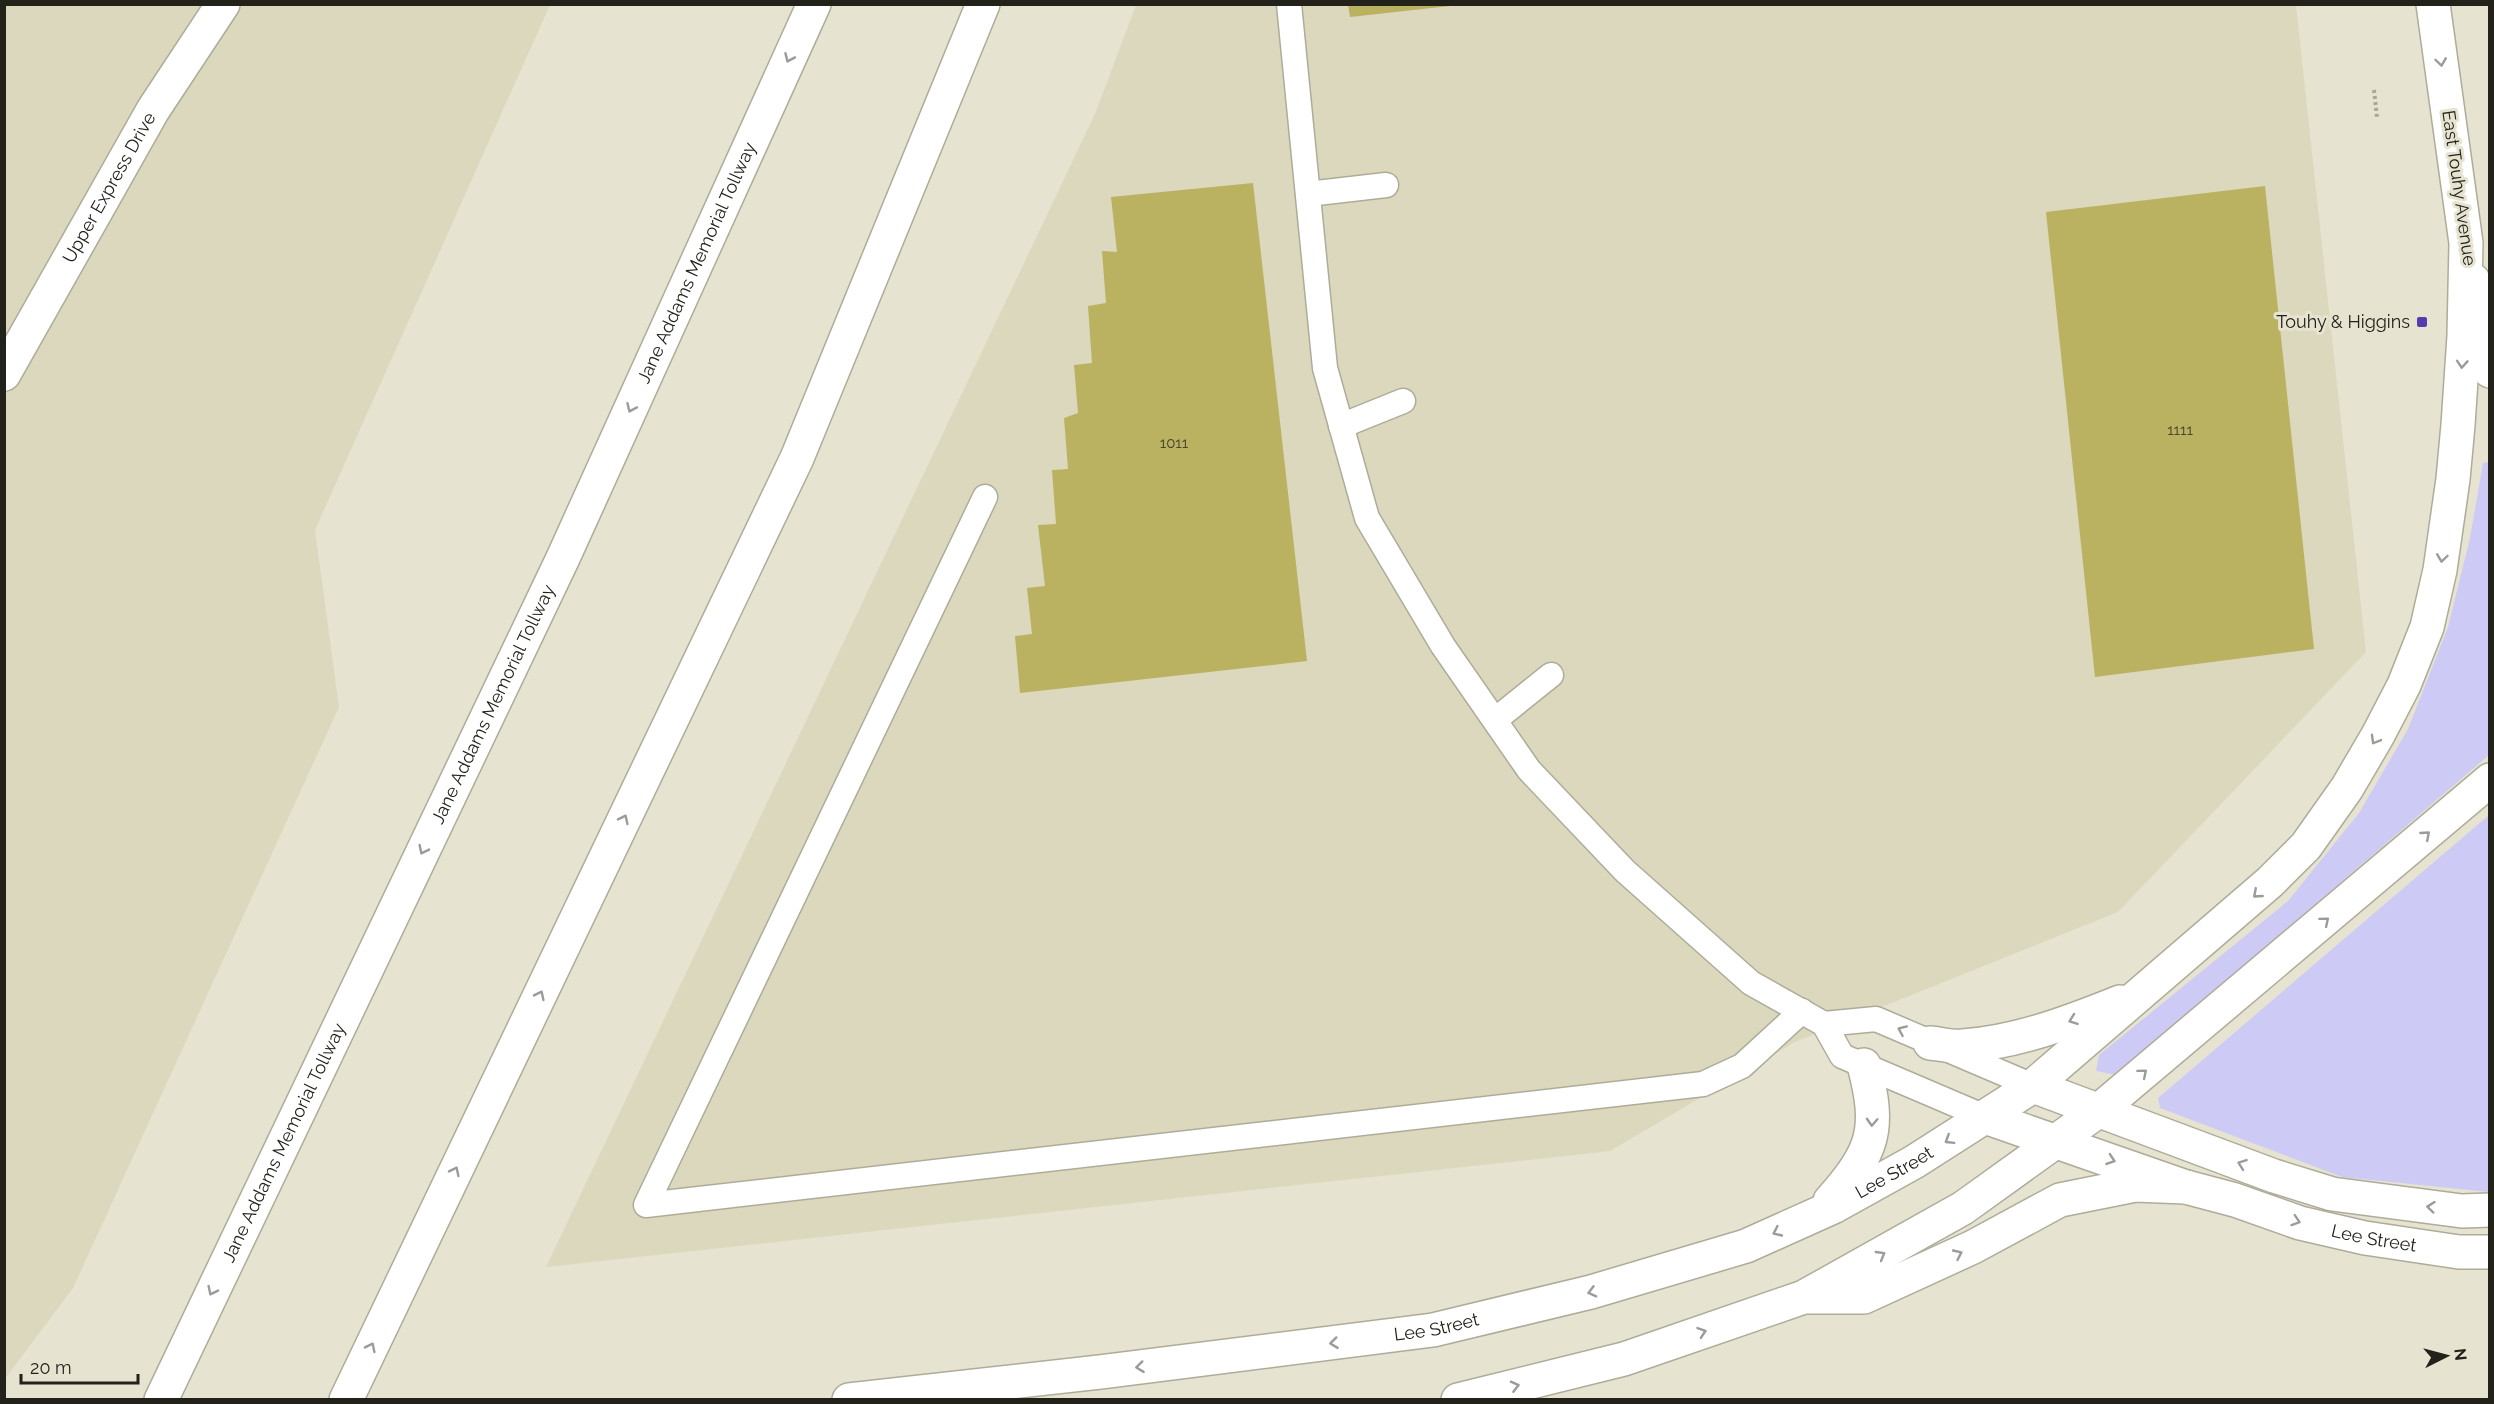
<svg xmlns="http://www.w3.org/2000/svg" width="2494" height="1404" viewBox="0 0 2494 1404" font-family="Raleway,sans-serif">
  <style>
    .built { fill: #dbd8bd }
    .green { fill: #cdcbf6 }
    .building { fill: #bab161 }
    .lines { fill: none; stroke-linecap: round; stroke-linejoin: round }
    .lane-casing { stroke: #aeac99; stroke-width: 27 }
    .street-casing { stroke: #aeac99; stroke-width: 36 }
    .secondary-casing { stroke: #aeac99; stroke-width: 36 }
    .primary-casing { stroke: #aeac99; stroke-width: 36 }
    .highway-casing { stroke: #aeac99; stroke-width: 36 }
    .path { stroke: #a9a797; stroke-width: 4; stroke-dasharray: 3 3; stroke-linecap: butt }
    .lane { stroke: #fff; stroke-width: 24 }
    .street { stroke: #fff; stroke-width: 33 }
    .secondary { stroke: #fff; stroke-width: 33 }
    .primary { stroke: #fff; stroke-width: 33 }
    .highway { stroke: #fff; stroke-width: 33 }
    .oneway { stroke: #9c9b98 }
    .poi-dot { fill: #553ab1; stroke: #e6e4d0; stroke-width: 2 }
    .labels { text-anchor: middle; stroke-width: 6; stroke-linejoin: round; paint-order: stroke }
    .number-label { font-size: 15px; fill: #48452c }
    .street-label { font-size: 18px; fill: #22211a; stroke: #e6e4d0 }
    .poi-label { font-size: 18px; fill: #22211a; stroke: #e6e4d0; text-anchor: end }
  </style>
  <rect width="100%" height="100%" fill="#e6e4d0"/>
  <g class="built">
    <path d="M5,5h545l-235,525 24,177 -266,581 -68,91z"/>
    <path d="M1136,5h1160l70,647 -248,260 -323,130 -185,109 -1064,116 549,-1153z"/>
  </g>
  <g class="green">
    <path d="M2489,462v293l-373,320 -20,-4 3,-16 189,-154 71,-88 49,-84 40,-102 22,-89 13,-75z"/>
    <path d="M2489,815v377l-147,-15 -182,-69 -2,-10z"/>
  </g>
  <g class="building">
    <path d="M1348,4h102v2l-100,11z"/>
    <path d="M1253,183l54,478 -287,32 -5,-57 17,-2 -5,-46 18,-2 -7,-61 18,-1 -4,-54 16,-1 -4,-51 14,-5 -4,-48 18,-2 -4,-57 18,-3 -4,-52 15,1 -6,-55z"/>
    <path d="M2265,186l49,463 -219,28 -49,-465z"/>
  </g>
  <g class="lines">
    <defs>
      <g id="lane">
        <path d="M1289,4l36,364 42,150 76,128 86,124 96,101 126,112 73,41 18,32 143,61"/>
        <path d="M1308,194l78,-9"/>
        <path d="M1341,426l62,-25"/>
        <path d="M985,497l-339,708 1057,-121 39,-18 60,-55"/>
        <path d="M1495,720l56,-45"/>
        <path d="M1824,1024l52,-5 157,67"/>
      </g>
      <g id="street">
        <path id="s1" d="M4,374l149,-264 70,-106"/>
      </g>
      <g id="secondary">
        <path d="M2473,280l17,91"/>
        <path d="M2033,1086l241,90 58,18 130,17 28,-1"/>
        <path id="s2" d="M1985,1117l201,70 49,13 65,23 65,15 94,14h31"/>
      </g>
      <g id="primary">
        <path d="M1930,1043c11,1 22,4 33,3 55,-4 107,-24 157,-44"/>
        <path d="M1830,1201c44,-50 51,-71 34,-136"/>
        <path d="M1809,1297h55l109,-50 87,-47 75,-15 51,2"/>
        <path id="s3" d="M849,1400l251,-28 333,-42 158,-38 155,-46 87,-39 81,-45 119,-76 237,-204 36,-36 41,-58 31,-53 26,-50 23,-58 13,-57 13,-91 5,-54 6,-89 2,-93 -33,-239"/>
        <path d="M1458,1400l166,-41 180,-62 159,-89 135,-97 392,-331"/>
      </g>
      <g id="highway">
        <path id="s4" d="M161,1400l402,-842 251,-554"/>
        <path d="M346,1400l451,-942 186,-454"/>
      </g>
    </defs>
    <use href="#lane" class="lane-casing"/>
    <use href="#street" class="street-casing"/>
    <use href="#secondary" class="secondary-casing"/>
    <use href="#primary" class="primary-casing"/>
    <use href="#highway" class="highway-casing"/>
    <path class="path" d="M2374,90l3,27"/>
    <use href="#lane" class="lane"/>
    <use href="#street" class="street"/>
    <use href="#secondary" class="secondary"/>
    <use href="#primary" class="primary"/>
    <use href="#highway" class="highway"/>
  </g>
  <defs><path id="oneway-chevron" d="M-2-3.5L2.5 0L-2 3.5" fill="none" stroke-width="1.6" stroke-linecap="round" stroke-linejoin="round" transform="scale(1.5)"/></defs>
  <g class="oneway">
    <use href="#oneway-chevron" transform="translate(789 58) rotate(114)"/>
    <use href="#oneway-chevron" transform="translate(2441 62) rotate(82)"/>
    <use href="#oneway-chevron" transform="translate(2462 364) rotate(94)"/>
    <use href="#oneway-chevron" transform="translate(631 408) rotate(114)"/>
    <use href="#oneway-chevron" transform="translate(2442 558) rotate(98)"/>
    <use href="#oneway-chevron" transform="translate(2375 740) rotate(120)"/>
    <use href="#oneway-chevron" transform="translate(624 819) rotate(-64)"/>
    <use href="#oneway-chevron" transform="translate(2426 835) rotate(-41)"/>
    <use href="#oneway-chevron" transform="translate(423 850) rotate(116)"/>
    <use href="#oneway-chevron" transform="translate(2257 894) rotate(139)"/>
    <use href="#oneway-chevron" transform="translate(2325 921) rotate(-40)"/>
    <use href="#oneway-chevron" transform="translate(540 995) rotate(-64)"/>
    <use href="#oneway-chevron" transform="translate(2073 1020) rotate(160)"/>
    <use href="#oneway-chevron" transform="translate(1902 1030) rotate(-156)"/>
    <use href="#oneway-chevron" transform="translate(2143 1073) rotate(-40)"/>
    <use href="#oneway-chevron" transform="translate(1872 1122) rotate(93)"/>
    <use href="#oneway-chevron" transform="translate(1949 1140) rotate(148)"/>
    <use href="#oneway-chevron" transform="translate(2111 1160) rotate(19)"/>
    <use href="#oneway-chevron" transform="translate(2242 1164) rotate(-160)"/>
    <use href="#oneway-chevron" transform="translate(455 1171) rotate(-64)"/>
    <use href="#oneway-chevron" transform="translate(2431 1207) rotate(-174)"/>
    <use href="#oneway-chevron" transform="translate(2296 1221) rotate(18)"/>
    <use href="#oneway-chevron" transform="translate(1777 1232) rotate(155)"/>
    <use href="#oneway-chevron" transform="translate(1958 1254) rotate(-25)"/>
    <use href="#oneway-chevron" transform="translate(1881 1255) rotate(-30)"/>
    <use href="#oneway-chevron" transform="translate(212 1291) rotate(116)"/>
    <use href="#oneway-chevron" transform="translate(1592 1292) rotate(165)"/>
    <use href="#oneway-chevron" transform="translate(1702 1332) rotate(-19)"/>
    <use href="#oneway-chevron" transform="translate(1334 1343) rotate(173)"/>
    <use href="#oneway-chevron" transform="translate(371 1347) rotate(-64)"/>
    <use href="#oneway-chevron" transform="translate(1140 1367) rotate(173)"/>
    <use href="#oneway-chevron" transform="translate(1515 1386) rotate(-14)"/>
  </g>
  <rect class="poi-dot" x="2416" y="316" width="12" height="12" rx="3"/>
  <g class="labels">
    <g class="number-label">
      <text x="2180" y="435">1111</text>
      <text x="1174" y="448">1011</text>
    </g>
    <g class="street-label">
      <text dy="6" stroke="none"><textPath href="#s1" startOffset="214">Upper Express Drive</textPath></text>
      <text transform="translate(2459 188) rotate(82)" y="6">East Touhy Avenue</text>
      <text dy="6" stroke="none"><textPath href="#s4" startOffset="1257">Jane Addams Memorial Tollway</textPath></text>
      <text dy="6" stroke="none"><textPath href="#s4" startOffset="771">Jane Addams Memorial Tollway</textPath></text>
      <text dy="6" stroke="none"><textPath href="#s4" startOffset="285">Jane Addams Memorial Tollway</textPath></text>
      <text dy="6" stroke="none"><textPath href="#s3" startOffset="1078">Lee Street</textPath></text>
      <text dy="6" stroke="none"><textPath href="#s2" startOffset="408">Lee Street</textPath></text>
      <text dy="6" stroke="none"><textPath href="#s3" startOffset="592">Lee Street</textPath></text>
    </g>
    <g class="poi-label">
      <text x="2410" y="328">Touhy &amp; Higgins</text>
    </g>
  </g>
  <rect width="2494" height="1404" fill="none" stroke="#22211a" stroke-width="12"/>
  <g transform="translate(2446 1356) rotate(84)" stroke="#e6e4d0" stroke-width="4.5" paint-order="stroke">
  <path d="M0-4.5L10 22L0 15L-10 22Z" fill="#22211a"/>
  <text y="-9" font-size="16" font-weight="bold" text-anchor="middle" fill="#22211a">N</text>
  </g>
  <path d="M21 1374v9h117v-9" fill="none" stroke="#22211a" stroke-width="3"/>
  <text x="30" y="1374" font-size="18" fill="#22211a" stroke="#e6e4d0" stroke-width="4.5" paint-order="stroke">20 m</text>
</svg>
